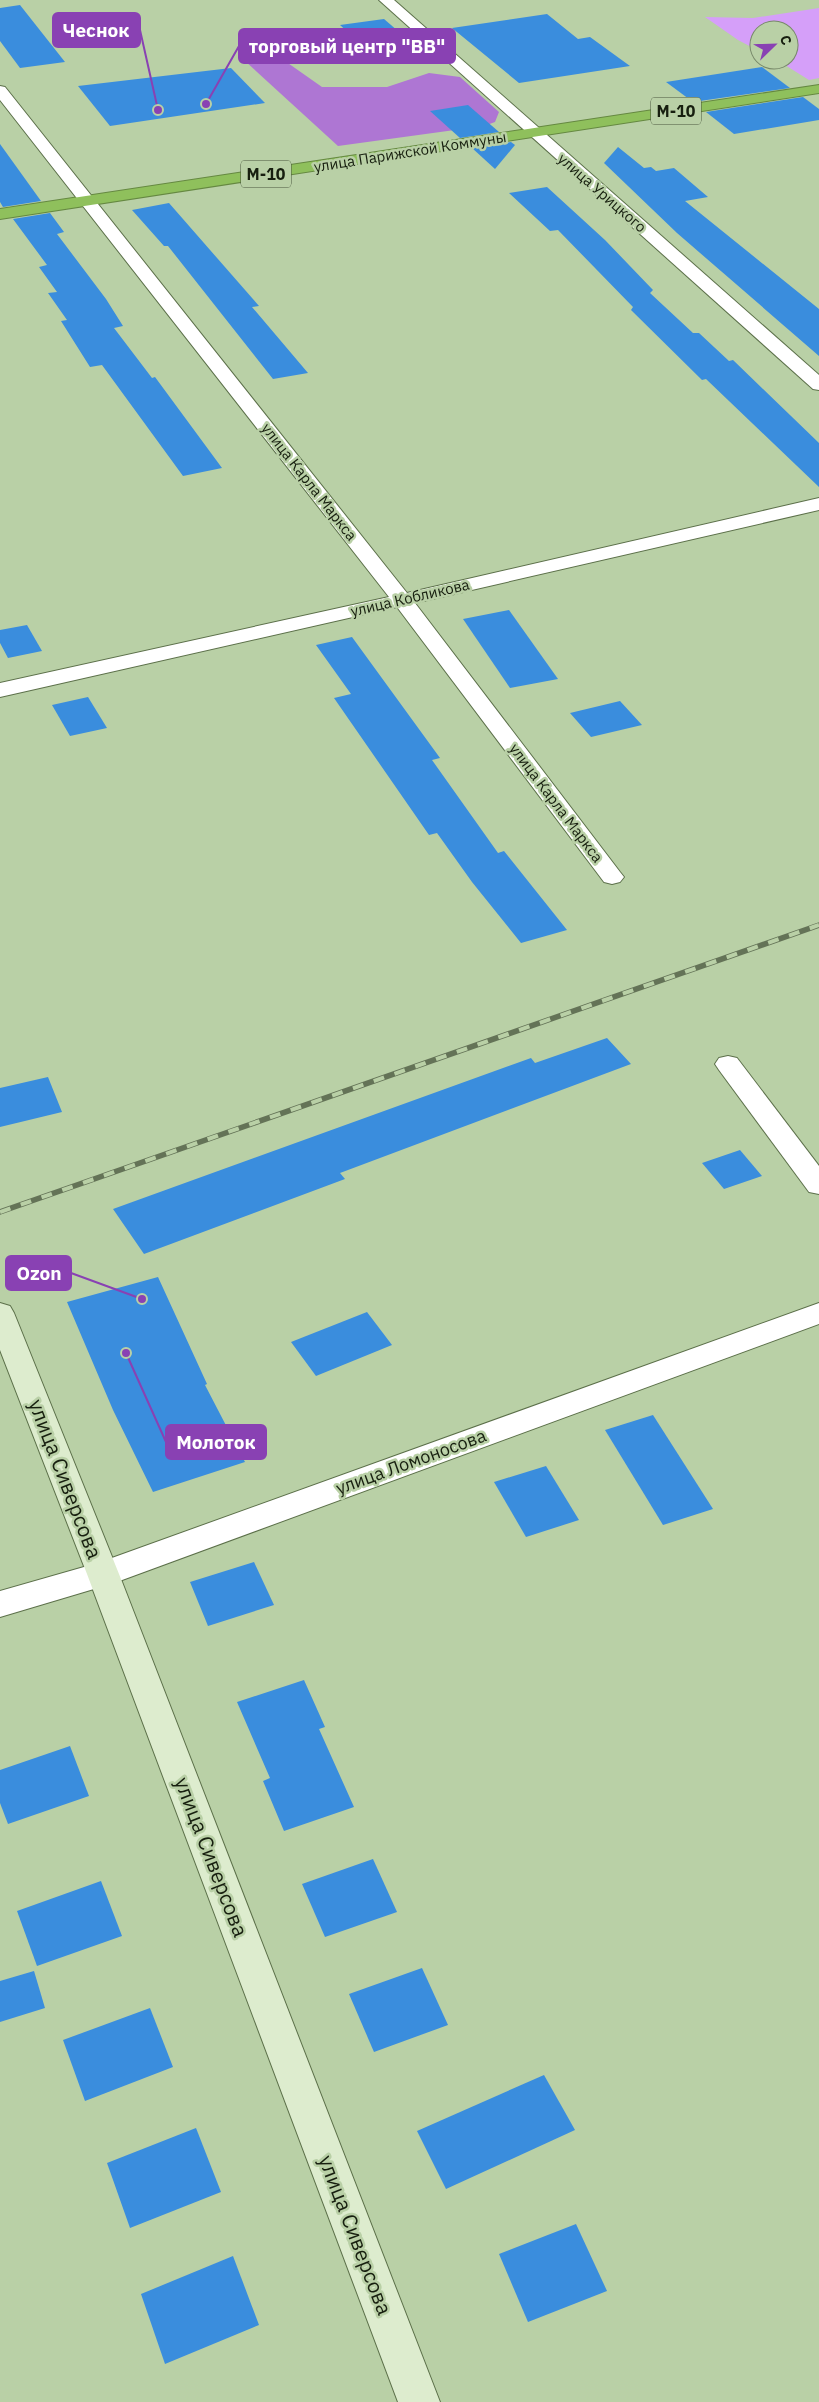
<svg xmlns="http://www.w3.org/2000/svg" width="819" height="2402" viewBox="0 0 819 2402" font-family="'IBM Plex Sans',sans-serif">
  <style>
    .green { fill: #d59ff9 }
    .forest { fill: #ae76d3 }
    .building { fill: #3a8ddd }
    .lines { fill: none; stroke-linecap: round; stroke-linejoin: round }
    .street-casing { stroke: #5c704a; stroke-width: 2 }
    .secondary-casing { stroke: #5c704a; stroke-width: 2 }
    .highway-casing { stroke: #658841; stroke-width: 2 }
    .street { fill: #fff; fill-rule: evenodd }
    .secondary { fill: #ddecce; fill-rule: evenodd }
    .highway { fill: #8fc05c; fill-rule: evenodd }
    .rail-casing { stroke: #647357; stroke-width: 5.5 }
    .rail { stroke: #b9d0a6; stroke-width: 4; stroke-dasharray: 11; stroke-linecap: butt }
    .labels { text-anchor: middle; stroke-width: 5; stroke-linejoin: round; paint-order: stroke }
    .far-street-label { font-size: 15px; fill: #171f0f; stroke: #b9d0a6 }
    .shield { fill: #b9d0a6; stroke: #48543c; stroke-width: 1 }
    .shield-label { font-size: 16px; font-weight: bold; fill: #171f0f }
    .street-label { font-size: 18px; fill: #171f0f; stroke: #b9d0a6 }
    .near-street-label { font-size: 21px; fill: #171f0f; stroke: #b9d0a6 }
    .leader { fill: none; stroke: #8941b3; stroke-width: 2 }
    .callout-dot { fill: #8941b3; stroke: #b9d0a6; stroke-width: 2 }
    .callout { fill: #8941b3; stroke: #8941b3; stroke-width: 2 }
    .callout-label { font-size: 19px; text-anchor: middle; font-weight: bold; fill: #fff }
  </style>
  <rect width="100%" height="100%" fill="#b9d0a6"/>
  <path class="green" d="M819,8v70l-10,2 -32,-20h12v-30h-30v21l-21,-11 -33,-23 48,1z"/>
  <path class="forest" d="M248,35l74,52h65l42,-14 31,4 39,35 -4,10 -11,4 -146,20 -94,-86z"/>
  <g class="building">
    <path d="M20,5l45,57 -45,6 -20,-27v-33z"/>
    <path d="M547,14l31,25 12,-2 40,29 -111,17 -67,-55z"/>
    <path d="M384,19l43,37 -45,7 -42,-38z"/>
    <path d="M762,67l28,21 -97,14 -27,-20z"/>
    <path d="M231,68l34,35 -155,23 -32,-40z"/>
    <path d="M803,97l16,12v11l-85,14 -28,-22z"/>
    <path d="M468,105l31,27 -39,6 -30,-27z"/>
    <path d="M511,142l4,3 -20,24 -23,-21z"/>
    <path d="M0,144l41,57 -38,6 -3,-5z"/>
    <path d="M618,147l26,21 7,-1 5,4 18,-3 34,29 -23,4 134,108v47l-142,-123 -73,-70z"/>
    <path d="M547,187l58,53 48,50 -3,3 43,40h6l30,28 4,-1 86,83v44l-113,-108 -4,1 -71,-70 2,-3 -75,-77 -8,1 -41,-38z"/>
    <path d="M169,203l90,103 -7,1 56,66 -35,6 -105,-133h-4l-32,-36z"/>
    <path d="M50,213l14,19 -7,2 49,65 17,27 -9,2 38,50 3,-1 67,91 -39,8 -81,-111 -12,2 -29,-46 6,-1 -19,-27 9,-1 -18,-25 8,-2 -34,-46z"/>
    <path d="M509,610l49,69 -48,9 -47,-69z"/>
    <path d="M27,625l15,26 -34,7 -8,-15v-13z"/>
    <path d="M352,637l88,121 -8,2 66,93 6,-2 63,79 -46,13 -49,-61 -35,-49 -8,2 -95,-137 17,-4 -35,-49z"/>
    <path d="M88,697l19,31 -37,8 -18,-31z"/>
    <path d="M620,701l22,24 -51,12 -21,-24z"/>
    <path d="M607,1038l24,26 -291,109 5,6 -201,75 -31,-45 418,-151 4,5z"/>
    <path d="M48,1077l14,35 -62,15v-39z"/>
    <path d="M740,1150l22,26 -38,13 -22,-26z"/>
    <path d="M158,1277l49,107 -2,1 40,77 -92,30 -40,-82 -46,-108z"/>
    <path d="M367,1312l25,33 -76,31 -25,-34z"/>
    <path d="M653,1415l60,94 -50,16 -58,-95z"/>
    <path d="M546,1466l33,54 -53,17 -32,-55z"/>
    <path d="M254,1562l20,43 -66,21 -18,-44z"/>
    <path d="M304,1680l21,47 -6,2 35,78 -70,24 -21,-50 7,-3 -33,-76z"/>
    <path d="M70,1746l19,50 -81,28 -8,-21v-33z"/>
    <path d="M373,1859l24,53 -72,25 -23,-53z"/>
    <path d="M101,1881l21,55 -85,30 -20,-55z"/>
    <path d="M422,1968l26,57 -74,27 -25,-58z"/>
    <path d="M34,1971l11,37 -45,14v-41z"/>
    <path d="M150,2008l23,59 -88,34 -22,-61z"/>
    <path d="M544,2075l31,55 -129,59 -29,-58z"/>
    <path d="M196,2128l25,64 -91,36 -23,-65z"/>
    <path d="M576,2224l31,67 -79,31 -29,-68z"/>
    <path d="M233,2256l26,69 -94,39 -24,-70z"/>
  </g>
  <g class="lines">
    <defs>
      <g id="street">
        <path d="M379,0h15l425,375v15l-6,-1z"/>
        <path d="M0,86l5,1 402,506 412,-95v12l-404,93 205,269 4,5 -4,5 -8,2 -8,-2 -207,-275 -397,90v-14l389,-86 -389,-497z"/>
        <path d="M728,1056l9,2 82,108v28l-10,-2 -90,-122 -4,-6 4,-6z"/>
        <path d="M819,1303v21l-705,259 -114,34v-26l98,-28z"/>
      </g>
      <path id="secondary" d="M0,1303l10,3 4,7 105,261 321,828h-42l-311,-828 -87,-224z"/>
      <path id="highway" d="M819,85v8l-819,126v-10z"/>
    </defs>
    <use href="#street" class="street-casing"/>
    <use href="#secondary" class="secondary-casing"/>
    <use href="#highway" class="highway-casing"/>
    <use href="#street" class="street"/>
    <use href="#secondary" class="secondary"/>
    <use href="#highway" class="highway"/>
    <defs>
      <path id="rail" d="M0,1212l819,-287"/>
    </defs>
    <use href="#rail" class="rail-casing"/>
    <use href="#rail" class="rail"/>
  </g>
  <g class="labels">
    <g class="far-street-label">
      <text transform="translate(410 152) rotate(-9)" y="5">улица Парижской Коммуны</text>
      <text transform="translate(602 193) rotate(41)" y="5">улица Урицкого</text>
      <text transform="translate(309 482) rotate(52)" y="5">улица Карла Маркса</text>
      <text transform="translate(410 598) rotate(-13)" y="5">улица Кобликова</text>
      <text transform="translate(556 803) rotate(53)" y="5">улица Карла Маркса</text>
    </g>
    <g class="shield">
      <rect x="651" y="97.5" width="50" height="27" rx="4"/>
      <rect x="241" y="160.5" width="50" height="27" rx="4"/>
    </g>
    <g class="shield-label">
      <text x="676" y="117">М-10</text>
      <text x="266" y="180">М-10</text>
    </g>
    <g class="street-label">
      <text transform="translate(411 1462) rotate(-20)" y="6">улица Ломоносова</text>
    </g>
    <g class="near-street-label">
      <text transform="translate(65 1479) rotate(69)" y="7">улица Сиверсова</text>
      <text transform="translate(211 1857) rotate(69)" y="7">улица Сиверсова</text>
      <text transform="translate(355 2235) rotate(69)" y="7">улица Сиверсова</text>
    </g>
  </g>
  <path class="leader" d="M158 110L140 30M206 104L239 46M142 1299L71 1273M126 1353L166 1442"/>
  <g class="callout-dot">
    <circle cx="158" cy="110" r="5"/>
    <circle cx="206" cy="104" r="5"/>
    <circle cx="142" cy="1299" r="5"/>
    <circle cx="126" cy="1353" r="5"/>
  </g>
  <g class="callout">
    <rect x="53" y="13" width="87" height="34" rx="5"/>
    <rect x="239" y="29" width="216" height="34" rx="5"/>
    <rect x="6" y="1256" width="65" height="34" rx="5"/>
    <rect x="166" y="1425" width="100" height="34" rx="5"/>
  </g>
  <g class="callout-label">
    <text x="96" y="37">Чеснок</text>
    <text x="347" y="53">торговый центр "ВВ"</text>
    <text x="39" y="1280">Ozon</text>
    <text x="216" y="1449">Молоток</text>
  </g>
  <g transform="translate(774 45) rotate(67)"><circle r="24" fill="#b9d0a6" stroke="#78896a"/>
  <path d="M0-4L9 19L0 12L-9 19Z" fill="#8941b3"/>
  <text y="-8" font-size="14" font-weight="bold" text-anchor="middle" fill="#171f0f">С</text>
  </g>
</svg>
